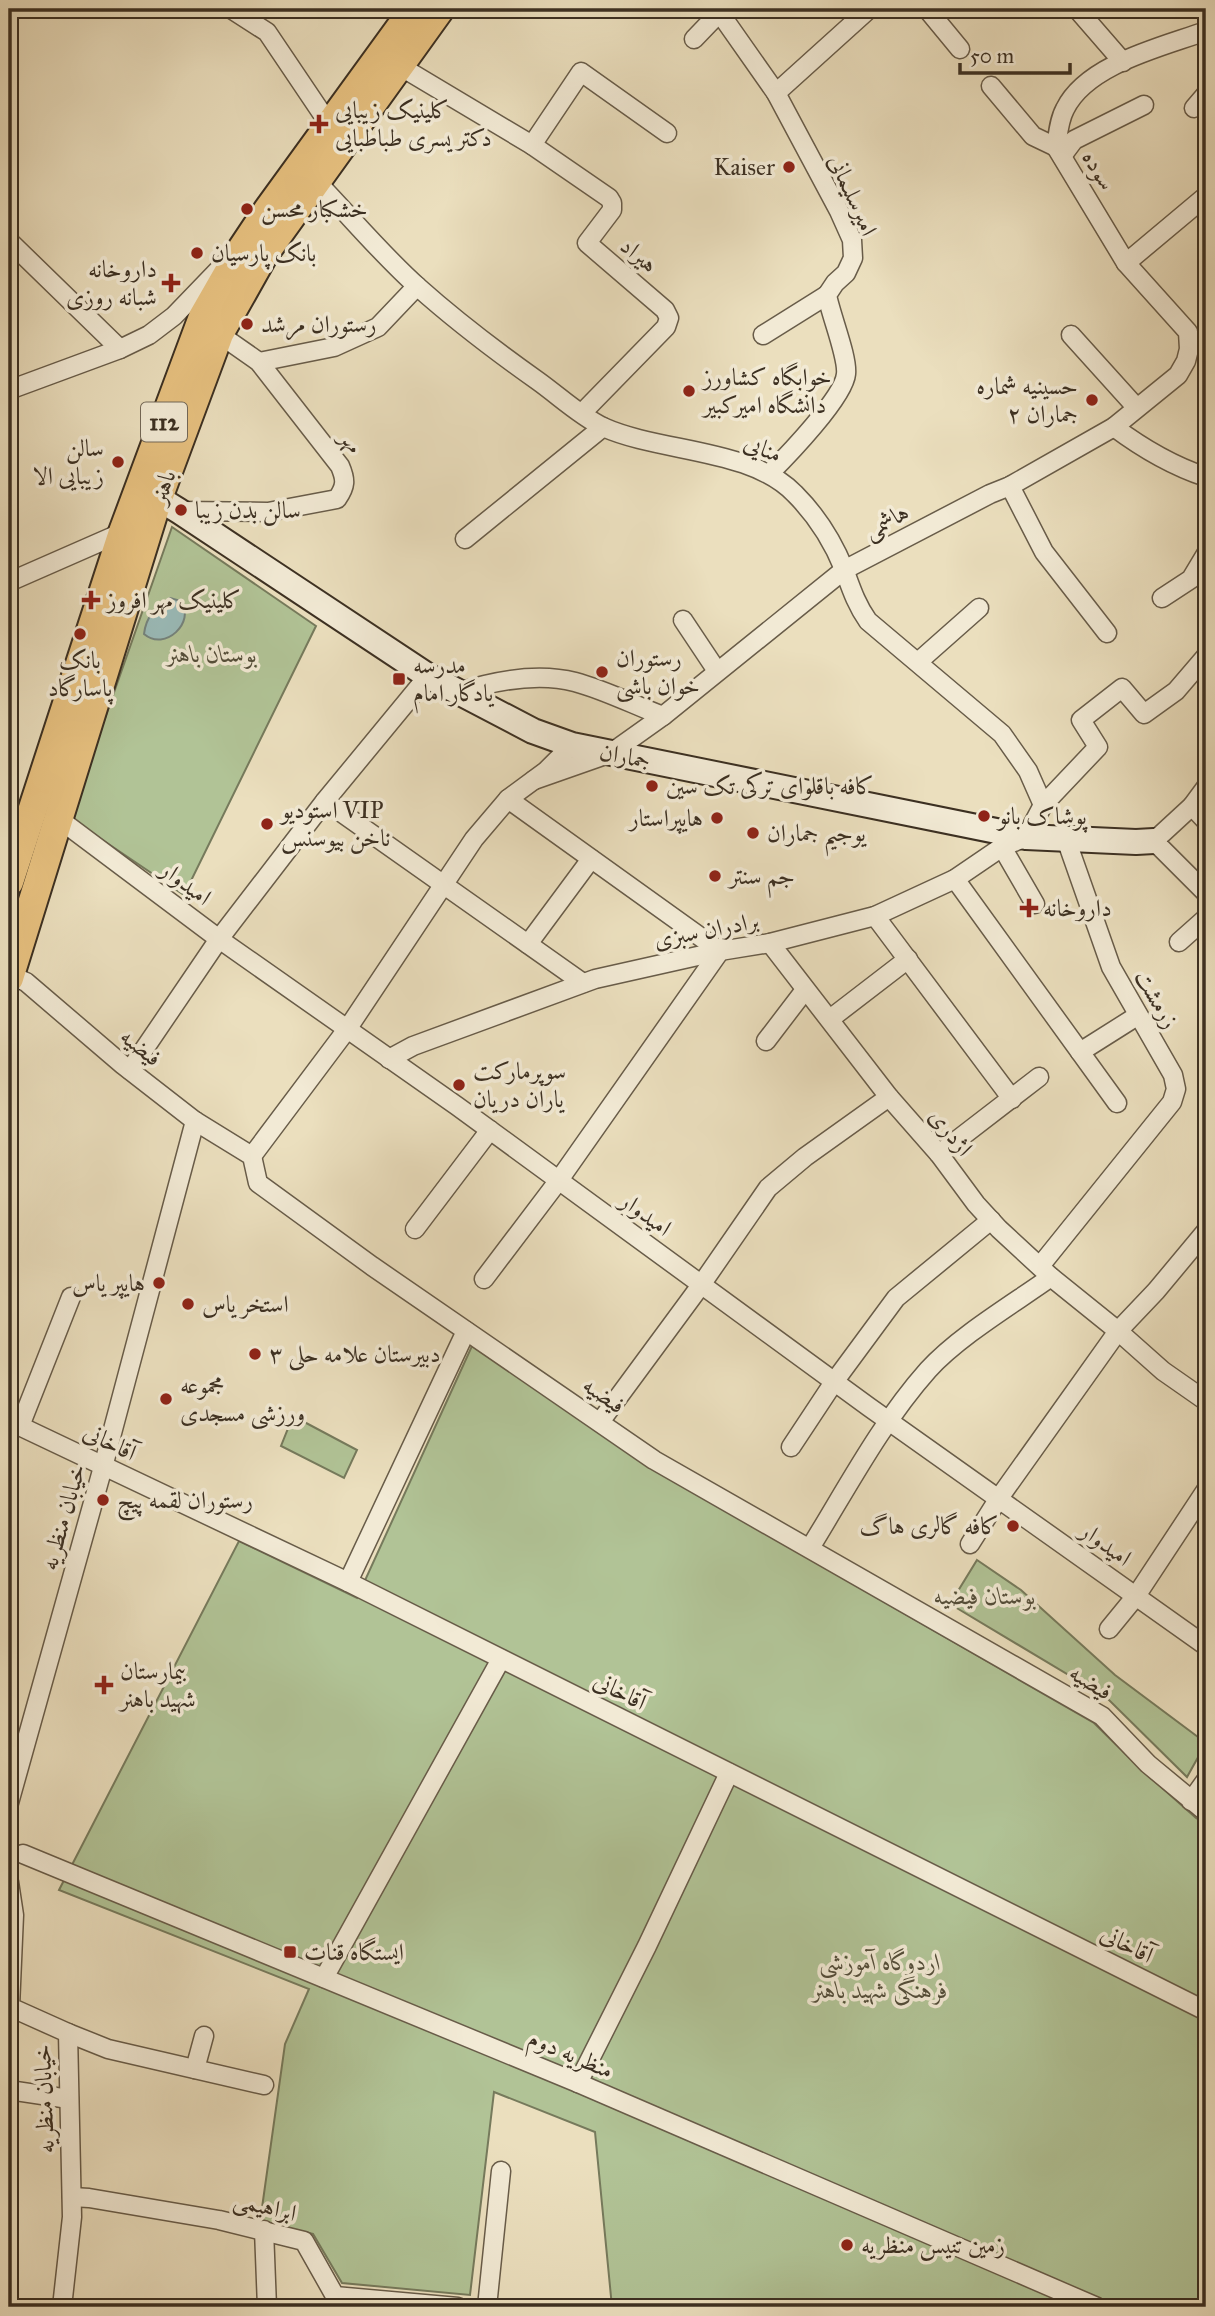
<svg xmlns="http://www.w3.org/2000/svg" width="1215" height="2316" viewBox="0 0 1215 2316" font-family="'IM FELL Great Primer',Amiri,serif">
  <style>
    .green { fill: #b1c396; stroke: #767a5c; stroke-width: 2 }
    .water { fill: #9abbb9; stroke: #74837d; stroke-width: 2 }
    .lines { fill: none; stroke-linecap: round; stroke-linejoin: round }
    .street-casing { stroke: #685c49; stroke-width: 21 }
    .secondary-casing { stroke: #3c3022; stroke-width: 28 }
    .primary-casing { stroke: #3c3022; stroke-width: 32 }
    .street { stroke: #f2ead5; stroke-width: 18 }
    .secondary { stroke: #f2ead5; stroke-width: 24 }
    .primary { stroke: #e6c07f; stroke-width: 28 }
    .poi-dot { fill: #8f2418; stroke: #f2ead5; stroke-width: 2.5 }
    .labels { text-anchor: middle; stroke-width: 7; stroke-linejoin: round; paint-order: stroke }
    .shield { fill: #f2ead5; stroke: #736858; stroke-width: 2 }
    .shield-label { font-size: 23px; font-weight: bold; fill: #3c3022 }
    .poi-label { font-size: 24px; fill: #3c3022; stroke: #f2ead5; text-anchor: start }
    .street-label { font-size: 24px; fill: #3c3022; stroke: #f2ead5 }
    .park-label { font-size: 24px; font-style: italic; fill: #534d39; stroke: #f2ead5 }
  </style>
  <rect width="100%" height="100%" fill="#ebdfbe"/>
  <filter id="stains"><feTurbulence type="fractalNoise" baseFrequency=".00286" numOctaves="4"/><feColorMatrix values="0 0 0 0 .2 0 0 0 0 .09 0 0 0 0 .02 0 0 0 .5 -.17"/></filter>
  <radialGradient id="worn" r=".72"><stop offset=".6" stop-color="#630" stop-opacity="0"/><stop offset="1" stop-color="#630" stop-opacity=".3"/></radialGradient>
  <g class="green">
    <path d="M172,527l144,99 -132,269 -114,-77z"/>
    <path d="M472,1346l206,137 416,240 49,48 53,47 10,6v483h-594l-17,-175 -101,-40 -24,203 -128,-12 -29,-49 -53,-12 25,-178 24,-55 -250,-99 180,-349 118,57z"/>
    <path d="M293,1416l64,34 -13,28 -63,-32z"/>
    <path d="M977,1560l44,30 94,85 91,68 -19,34 -80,-79 -157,-94z"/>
  </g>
  <path class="water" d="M170,598l11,3c15,21 -16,51 -37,33 2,-18 12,-27 26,-36z"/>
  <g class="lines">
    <defs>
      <g id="street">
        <path d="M231,9l36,23 62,92"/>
        <path d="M717,9l59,84 63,118 13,29 1,18 -7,15 -11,10 -8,12c4,21 21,62 19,79 -2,23 -59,82 -76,99"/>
        <path d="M927,9l33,40"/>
        <path d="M1077,9l46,53"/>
        <path d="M694,39l25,-26"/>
        <path d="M398,65l134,80 77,53 3,5v7l-25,33 78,67 4,8 -3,9 -84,86"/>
        <path d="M991,86l42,50 23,11"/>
        <path d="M776,93l93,-84"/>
        <path d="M1194,108l12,-14"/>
        <path d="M532,145l49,-73 86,61"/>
        <path d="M1062,156l12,-16 70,-35"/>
        <path d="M315,180c34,35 66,74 103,107 37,33 79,65 120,94 21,15 42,35 65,46 58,26 148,21 192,67 21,21 38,48 49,75 7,19 12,35 24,52l134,113 26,37 15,34"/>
        <path d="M9,241l111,108"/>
        <path d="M1126,263l80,-67"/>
        <path d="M763,335l64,-40"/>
        <path d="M1071,335l65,72"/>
        <path d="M259,362l75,-15 44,-20 39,-41"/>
        <path d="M9,390l111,-41 29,-14 25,-19 52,-54"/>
        <path d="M1114,427c28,21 59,39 92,50"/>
        <path d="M1010,486l34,66 63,81"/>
        <path d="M179,511l89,1 69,-13c9,-13 9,-19 3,-33l-81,-104 -40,-28"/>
        <path d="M465,539l138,-112"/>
        <path d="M9,582l114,-50"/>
        <path d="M1162,598l29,-19 15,-25"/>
        <path d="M683,620l34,51"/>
        <path d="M918,662l61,-54"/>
        <path d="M456,693c37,-12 81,-21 119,-11 30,8 59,23 88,34"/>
        <path d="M534,780l77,-27 52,-37 181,-146 146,-76 20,-8 104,-59 64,-52 8,-14 3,-12 -1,-17 -62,-69 -70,-116c2,-13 3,-27 9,-38 22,-45 97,-62 141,-78"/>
        <path d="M1206,787l-14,19 -38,35 52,52"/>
        <path d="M508,799l212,152"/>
        <path d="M325,801l258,182"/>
        <path d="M1192,806l14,15"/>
        <path d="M59,819l160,120 238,167 412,301 337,239"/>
        <path d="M1002,847l33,57"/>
        <path d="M955,879l162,224"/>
        <path d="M875,916l137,183"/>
        <path d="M1179,942l27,-24"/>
        <path d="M770,943l119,154 50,57 37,50 23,25 52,48 67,54 45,40 43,30"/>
        <path d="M528,944l63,-85"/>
        <path d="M10,975l16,7 97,83 72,56 57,35 6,27 114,83 282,194 448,256 46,48 58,48"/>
        <path d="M830,1019l78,-60"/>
        <path d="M766,1041l39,-51"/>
        <path d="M1080,1052l57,-36"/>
        <path d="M389,1059l24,-13 182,-67 125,-28 50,-8 105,-27 80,-37 47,-32 24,-10 17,-32 55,-58 -17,-27 41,-32 22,26 32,-23 30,-35"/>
        <path d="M130,1070l89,-131 106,-138 103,-125"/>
        <path d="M939,1154l100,-77"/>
        <path d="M252,1156l96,-128 126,-189 34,-40 38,-28 26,-26"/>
        <path d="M415,1229l75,-99"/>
        <path d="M1040,1266l132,-164 4,-13 -3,-14 -62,-108 -45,-128"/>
        <path d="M484,1279l75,-99 161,-229"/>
        <path d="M9,1421l339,161 858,429"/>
        <path d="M600,1422l101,-137 67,-97 37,-31 84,-60"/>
        <path d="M20,1426l51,-129"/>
        <path d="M791,1447l43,-65 62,-84 95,-78"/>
        <path d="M970,1544l29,-46 119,-167 38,-40 50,-60"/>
        <path d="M810,1548c37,-60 71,-125 118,-178 31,-34 85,-66 123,-93"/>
        <path d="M348,1582l118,-251"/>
        <path d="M1109,1629l27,-33 70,-106"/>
        <path d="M1191,1801l15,-21"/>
        <path d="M9,1803l94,-336 92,-346"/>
        <path d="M23,1854l555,229 519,224"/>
        <path d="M9,1882l5,33 -4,92 58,26 4,184 -10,90"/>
        <path d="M324,1978l177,-319"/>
        <path d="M68,2033l40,16 156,36"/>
        <path d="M195,2069l9,-33"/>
        <path d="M578,2083l69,-137 82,-173"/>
        <path d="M9,2090l60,9"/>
        <path d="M72,2197l17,1 130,22 85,21 31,55 123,11"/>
        <path d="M264,2230l3,77"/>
        <path d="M487,2307l14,-136"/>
      </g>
      <path id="secondary" d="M140,491l18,7 21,13 249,165 105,55 39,14 454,92 110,5 18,-1"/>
      <g id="primary">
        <path d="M9,882l114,-350 80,-215 39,-68 26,-39 146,-201"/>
        <path d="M9,978l149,-480 61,-164 45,-80 176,-245"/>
      </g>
    </defs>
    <use href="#street" class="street-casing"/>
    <use href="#secondary" class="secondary-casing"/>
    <use href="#primary" class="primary-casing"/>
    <use href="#street" class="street"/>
    <use href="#secondary" class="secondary"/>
    <use href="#primary" class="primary"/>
  </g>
  <g class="poi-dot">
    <path d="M315.5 113.5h7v7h7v7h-7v7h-7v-7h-7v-7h7z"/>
    <circle cx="789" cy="167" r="7"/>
    <circle cx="247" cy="209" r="7"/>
    <circle cx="197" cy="253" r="7"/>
    <path d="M167.5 272.5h7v7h7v7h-7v7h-7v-7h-7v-7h7z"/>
    <circle cx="247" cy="324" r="7"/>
    <circle cx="689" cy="391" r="7"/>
    <circle cx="1092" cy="400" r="7"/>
    <circle cx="118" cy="462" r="7"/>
    <circle cx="181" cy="510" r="7"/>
    <path d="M87.5 589.5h7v7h7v7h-7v7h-7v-7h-7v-7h7z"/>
    <circle cx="80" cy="634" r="7"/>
    <circle cx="602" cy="672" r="7"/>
    <rect x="392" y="672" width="14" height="14" rx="3.5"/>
    <circle cx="652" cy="786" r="7"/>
    <circle cx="984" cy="816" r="7"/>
    <circle cx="717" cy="818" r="7"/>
    <circle cx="267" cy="824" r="7"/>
    <circle cx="753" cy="833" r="7"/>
    <circle cx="715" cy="876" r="7"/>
    <path d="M1025.5 897.5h7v7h7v7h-7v7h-7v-7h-7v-7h7z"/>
    <circle cx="459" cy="1085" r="7"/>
    <circle cx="159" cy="1283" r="7"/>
    <circle cx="188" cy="1304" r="7"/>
    <circle cx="255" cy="1354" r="7"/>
    <circle cx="166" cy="1399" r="7"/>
    <circle cx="103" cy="1500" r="7"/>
    <circle cx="1013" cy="1526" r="7"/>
    <path d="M100.5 1674.5h7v7h7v7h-7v7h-7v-7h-7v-7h7z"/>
    <rect x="283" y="1945" width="14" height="14" rx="3.5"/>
    <circle cx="847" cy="2245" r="7"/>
  </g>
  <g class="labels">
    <rect class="shield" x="141" y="402.5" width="46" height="39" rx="5"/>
    <g class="shield-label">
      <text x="164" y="430">112</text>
    </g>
    <g class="poi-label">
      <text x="335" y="118">کلینیک زیبایی<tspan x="335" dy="28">دکتر یسری طباطبایی</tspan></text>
      <text x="775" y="175" text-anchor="end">Kaiser</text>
      <text x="261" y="217">خشکبار محسن</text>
      <text x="211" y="261">بانک پارسیان</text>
      <text x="157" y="277" text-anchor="end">داروخانه<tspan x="157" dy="28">شبانه روزی</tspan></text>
      <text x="261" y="332">رستوران مرشد</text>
      <text x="703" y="385">خوابگاه کشاورز<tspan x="703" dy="28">دانشگاه امیرکبیر</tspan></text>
      <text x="1078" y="394" text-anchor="end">حسینیه شماره<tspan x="1078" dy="28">۲ جماران</tspan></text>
      <text x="104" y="456" text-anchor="end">سالن<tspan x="104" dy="28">زیبایی الا</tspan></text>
      <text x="195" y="518">سالن بدن زیبا</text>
      <text x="107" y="608">کلینیک مهر افروز</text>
      <text x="616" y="666">رستوران<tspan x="616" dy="28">خوان باشی</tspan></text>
      <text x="80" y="668" text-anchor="middle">بانک<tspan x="80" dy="28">پاسارگاد</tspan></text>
      <text x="413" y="673">مدرسه<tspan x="413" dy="28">یادگار امام</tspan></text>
      <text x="666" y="794">کافه باقلوای ترکی تک سین</text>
      <text x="281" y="818">استودیو VIP<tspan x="281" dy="28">ناخن بیوسنس</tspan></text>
      <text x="998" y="824">پوشاک بانو</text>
      <text x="703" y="826" text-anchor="end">هایپراستار</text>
      <text x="767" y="841">یوجیم جماران</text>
      <text x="729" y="884">جم سنتر</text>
      <text x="1043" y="916">داروخانه</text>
      <text x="473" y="1079">سوپرمارکت<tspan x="473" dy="28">یاران دریان</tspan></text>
      <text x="145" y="1291" text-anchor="end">هایپر یاس</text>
      <text x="202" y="1312">استخر یاس</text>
      <text x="269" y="1362">دبیرستان علامه حلی ۳</text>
      <text x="180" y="1393">مجموعه<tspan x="180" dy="28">ورزشی مسجدی</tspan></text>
      <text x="117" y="1508">رستوران لقمه پیچ</text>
      <text x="999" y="1534" text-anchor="end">کافه گالری هاگ</text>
      <text x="120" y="1679">بیمارستان<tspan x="120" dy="28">شهید باهنر</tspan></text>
      <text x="304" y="1960">ایستگاه قنات</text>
      <text x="861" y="2253">زمین تنیس منظریه</text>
    </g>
    <g class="street-label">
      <text transform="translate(1099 170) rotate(59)" y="8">سوده</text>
      <text transform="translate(853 195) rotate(66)" y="8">امیرسلیمانی</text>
      <text transform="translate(639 255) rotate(40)" y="8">هیراد</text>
      <text transform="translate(352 442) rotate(57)" y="8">مهر</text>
      <text transform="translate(763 448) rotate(23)" y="8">منایی</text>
      <text transform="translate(163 487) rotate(-71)" y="8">باهنر</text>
      <text transform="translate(886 521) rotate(-28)" y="8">هاشمی</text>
      <text transform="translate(625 756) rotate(11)" y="8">جماران</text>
      <text transform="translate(186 883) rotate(37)" y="8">امیدوار</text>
      <text transform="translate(706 930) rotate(-11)" y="8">برادران سبزی</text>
      <text transform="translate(1157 999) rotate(60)" y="8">زرمشت</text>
      <text transform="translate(141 1047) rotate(39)" y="8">فیضیه</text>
      <text transform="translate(951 1132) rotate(51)" y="8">اژدری</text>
      <text transform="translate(646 1214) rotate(36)" y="8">امیدوار</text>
      <text transform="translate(604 1395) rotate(35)" y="8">فیضیه</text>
      <text transform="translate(110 1442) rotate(26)" y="8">آقاخانی</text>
      <text transform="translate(63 1517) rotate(-74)" y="8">خیابان منظریه</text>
      <text transform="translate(1106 1544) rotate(36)" y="8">امیدوار</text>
      <text transform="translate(1091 1682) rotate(32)" y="8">فیضیه</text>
      <text transform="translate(620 1691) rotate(27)" y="8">آقاخانی</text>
      <text transform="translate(1127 1944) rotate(27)" y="8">آقاخانی</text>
      <text transform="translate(571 2054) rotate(23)" y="8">منظریه دوم</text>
      <text transform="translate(44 2099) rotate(-92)" y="8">خیابان منظریه</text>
      <text transform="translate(265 2206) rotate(14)" y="8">ابراهیمی</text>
    </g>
    <g class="park-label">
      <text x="212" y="662">بوستان باهنر</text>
      <text x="985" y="1604">بوستان فیضیه</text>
      <text x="880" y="1970">اردوگاه آموزشی<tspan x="880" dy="28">فرهنگی شهید باهنر</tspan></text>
    </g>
  </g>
  <rect width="1215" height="2316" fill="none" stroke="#ebdfbe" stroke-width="35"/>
  <rect x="10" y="10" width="1194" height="2295" fill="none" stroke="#3c3022" stroke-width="3.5"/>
  <rect x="18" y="18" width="1180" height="2281" fill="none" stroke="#3c3022" stroke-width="2"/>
  <path d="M960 63v10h110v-10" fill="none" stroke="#3c3022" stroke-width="3.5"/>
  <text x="970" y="63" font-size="21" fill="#3c3022" stroke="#f2ead5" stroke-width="5" paint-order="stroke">50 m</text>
  <rect width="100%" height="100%" filter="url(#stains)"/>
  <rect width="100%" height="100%" fill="url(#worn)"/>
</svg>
